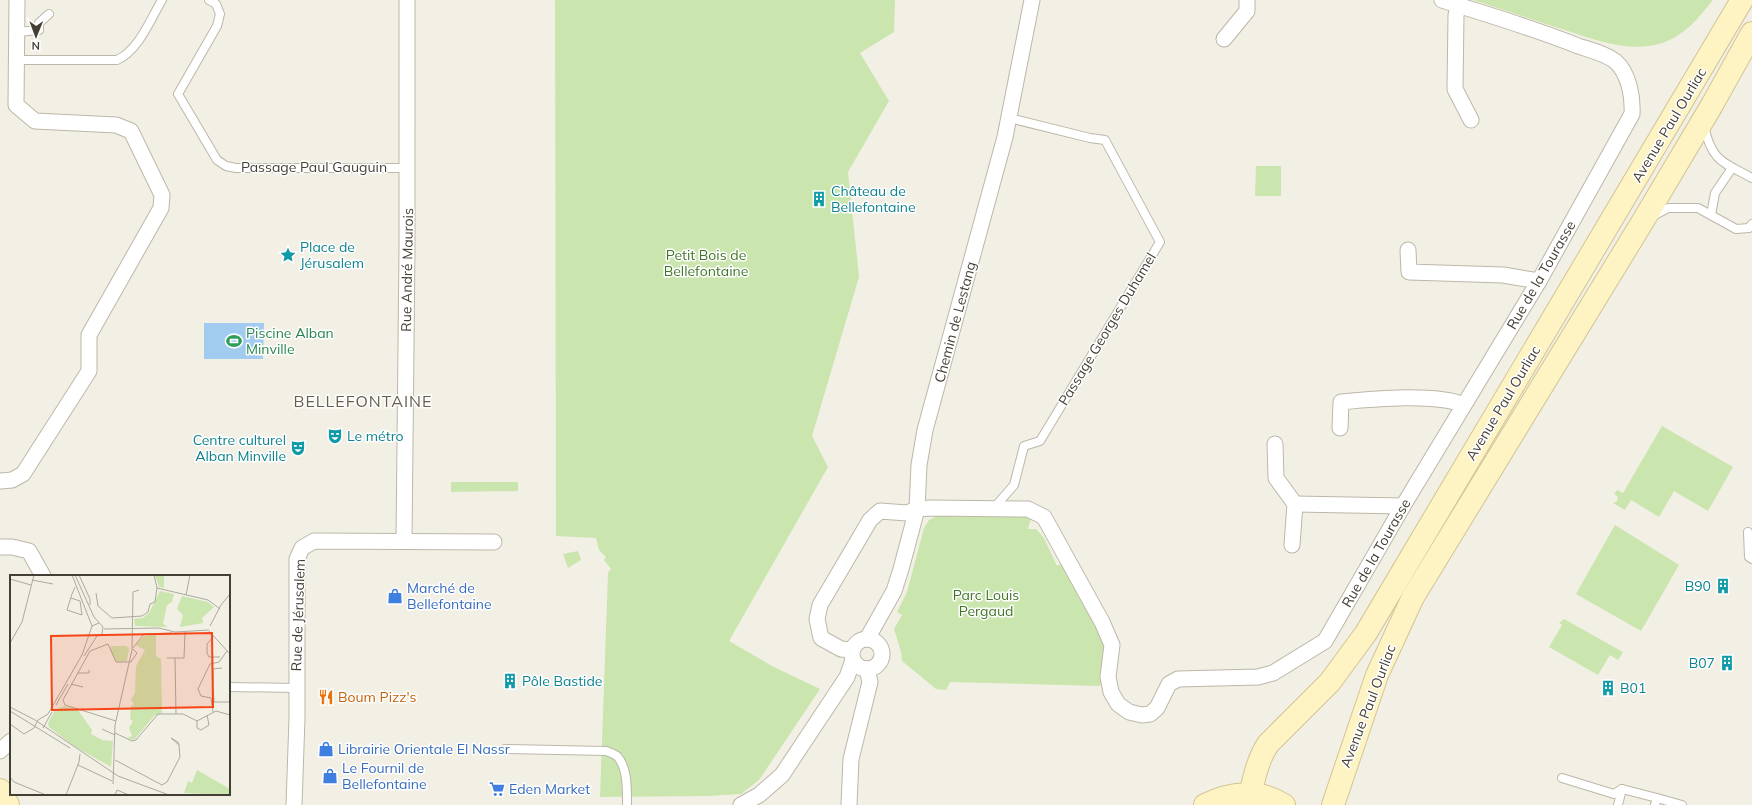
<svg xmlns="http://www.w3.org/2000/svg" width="1752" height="805" viewBox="0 0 1752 805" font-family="Mulish,sans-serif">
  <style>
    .green { fill: #cae6ae }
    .water { fill: #a1cbef }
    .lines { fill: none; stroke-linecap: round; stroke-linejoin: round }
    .lane-casing { stroke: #bdb7a8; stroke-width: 10 }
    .street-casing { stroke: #bdb7a8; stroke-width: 17 }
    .secondary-casing { stroke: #d2c595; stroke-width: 24 }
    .lane { stroke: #fff; stroke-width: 8 }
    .street { stroke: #fff; stroke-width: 15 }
    .secondary { stroke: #fef3c3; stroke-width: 22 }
    .labels { text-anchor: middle; stroke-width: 3; stroke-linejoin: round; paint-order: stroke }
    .street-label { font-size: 14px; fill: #443f35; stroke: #fff }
    .culture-label { font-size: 14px; fill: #0d838f; stroke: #fff; text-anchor: start }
    .park-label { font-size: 14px; fill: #427529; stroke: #fff }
    .leisure-label { font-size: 14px; fill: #27864d; stroke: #fff; text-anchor: start }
    .shop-label { font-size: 14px; fill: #366cbe; stroke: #fff; text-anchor: start }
    .food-label { font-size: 14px; fill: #c56008; stroke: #fff; text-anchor: start }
    .quarter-label { font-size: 16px; letter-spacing: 1px; fill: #675e4c; stroke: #fff }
    .inset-road { fill: none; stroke: #aca99f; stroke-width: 1 }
    .view { fill: #f74517; fill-opacity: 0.15; stroke: #f74517; stroke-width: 2 }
    .inset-edge { fill: none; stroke: #443f35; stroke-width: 2 }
  </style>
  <rect width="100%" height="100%" fill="#f2efe5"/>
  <g class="green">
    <path d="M555,0h340l-1,32 -34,21 29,48 -41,71 11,105 -47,159 16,31 -99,174 43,25 48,23 -61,91 -18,14 -33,2 -108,1 8,-224 3,-4 -7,-9 2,-3 -7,-7 -3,-12 -40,-2z"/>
    <path d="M1473,0h240c-8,9 -15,19 -24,27 -38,34 -82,17 -124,3 -31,-10 -61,-20 -92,-30z"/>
    <path d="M1256,166h25v30h-26z"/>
    <path d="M1662,426l71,41 -25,44 -34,-20 -15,26 -28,-17 -6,10 -12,-7 4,-2 1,-4 -4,-3 3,-4 6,3z"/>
    <path d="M451,482h67v9l-67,1z"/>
    <path d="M937,516l92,1 2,2 -3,10h8l8,9 13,28 8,-4 42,78 -7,46 -150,-4 -4,8 -10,-1 -34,-28 -1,-9 -7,-23 8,-14 -5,-3 10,-20 17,-64 5,-8z"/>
    <path d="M1615,525l64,40 -38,66 -65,-37z"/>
    <path d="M578,551l3,9 -13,8 -5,-14z"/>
    <path d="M1564,619l59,33 -5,8 -8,-5 -12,20 -49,-28 13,-22 -3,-2z"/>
  </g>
  <path class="water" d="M204,323h60l-1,36h-59z"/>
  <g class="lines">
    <defs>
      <g id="lane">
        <path d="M209,0l7,4 4,10 -3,12 -39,68 39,66 9,6 10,2h171"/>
        <path d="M17,32l22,-2v-7l10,-9"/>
        <path d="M17,60h100c22,-10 33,-40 45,-60"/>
        <path d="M1704,126c8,36 19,36 48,52"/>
        <path d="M1711,215l4,-22 17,-25"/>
        <path d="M1653,216l15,-8h30l38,21 13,-1 3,-4"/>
        <path d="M993,509l21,-24 10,-39 16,-5 120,-199 -55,-102 -15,-2 -81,-20"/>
        <path d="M1748,532l1,25 3,2"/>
        <path d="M229,687l67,1"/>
        <path d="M505,749l101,2c3,1 8,3 11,5 11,12 10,34 10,49"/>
        <path d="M1562,778l52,16 8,-5 35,9"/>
        <path d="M1618,805l4,-16"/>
        <path d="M1655,805l2,-7 25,7"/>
      </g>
      <g id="street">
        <path d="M1459,5l-3,10 -1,74 16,31"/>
        <path d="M1224,39l23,-28v-11"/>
        <path d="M1408,250l1,22 94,3 36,6"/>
        <path d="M1340,428l1,-26c32,-3 94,-9 123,3"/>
        <path d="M1275,444l1,34 19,26 -3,41"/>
        <path d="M0,481l12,-1 11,-6 66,-103v-36l72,-127 1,-13 -31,-64 -15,-6 -81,-4 -19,-16 1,-105"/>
        <path d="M1295,504l108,2"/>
        <path d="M404,541l3,-293v-248"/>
        <path d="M0,547h12l17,4 14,25"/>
        <path d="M867,639l27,-48 7,-22 16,-60 2,-44 6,-35 80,-293 27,-137"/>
        <circle cx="867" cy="654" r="15"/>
        <path d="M852,650l-11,-1 -20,-11 -4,-19 3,-14 50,-85 10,-9 27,2 10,-4 14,-1 97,1 16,8 58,105 10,23 -4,32 3,15 7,12 11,8 13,3 8,-1 7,-6 12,-24 9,-5 80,-2 15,-4 52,-32 78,-135 136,-225 93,-167c1,-17 -3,-41 -17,-53 -11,-8 -25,-11 -37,-15 -44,-18 -90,-31 -136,-46"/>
        <path d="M0,751l11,-10"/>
        <path d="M294,805l3,-87v-159l5,-11 12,-7 180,1"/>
        <path d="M741,805l18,-10 23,-20 65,-98 6,-17"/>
        <path d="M849,805l2,-46 19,-77 -3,-13"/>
      </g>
      <g id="secondary">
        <path d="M0,790l8,15"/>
        <path d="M1251,793c3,-17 7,-34 17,-49l62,-62 36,-49 376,-633"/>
        <path d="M1205,805c26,-13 54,-16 79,0"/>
        <path d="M1333,805l44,-130 36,-78 230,-376 69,-116 40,-72"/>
      </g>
    </defs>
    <use href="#lane" class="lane-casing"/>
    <use href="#street" class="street-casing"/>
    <use href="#secondary" class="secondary-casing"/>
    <use href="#lane" class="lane"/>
    <use href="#street" class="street"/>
    <use href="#secondary" class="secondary"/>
  </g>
  <defs>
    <symbol id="building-bare" viewBox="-9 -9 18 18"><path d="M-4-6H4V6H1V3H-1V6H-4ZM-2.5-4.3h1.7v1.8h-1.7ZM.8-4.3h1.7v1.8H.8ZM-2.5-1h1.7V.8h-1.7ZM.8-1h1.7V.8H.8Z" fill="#0f9aa8" stroke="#fff" stroke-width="2.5" paint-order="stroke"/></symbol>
    <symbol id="sight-bare" viewBox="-9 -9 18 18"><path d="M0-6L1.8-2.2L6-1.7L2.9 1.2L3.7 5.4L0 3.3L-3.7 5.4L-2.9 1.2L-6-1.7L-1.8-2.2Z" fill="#0f9aa8" stroke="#fff" stroke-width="2.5" paint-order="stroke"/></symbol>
    <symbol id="stadium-bare" viewBox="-9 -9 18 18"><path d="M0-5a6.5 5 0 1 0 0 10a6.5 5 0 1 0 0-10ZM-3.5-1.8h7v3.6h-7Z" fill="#2e9e5b" stroke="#fff" stroke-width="2.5" paint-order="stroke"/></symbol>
    <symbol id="theatre-bare" viewBox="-9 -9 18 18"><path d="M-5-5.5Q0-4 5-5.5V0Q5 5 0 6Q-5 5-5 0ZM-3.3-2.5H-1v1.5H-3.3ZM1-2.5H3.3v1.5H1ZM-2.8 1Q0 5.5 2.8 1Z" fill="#0f9aa8" stroke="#fff" stroke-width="2.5" paint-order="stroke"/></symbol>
    <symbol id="shop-bare" viewBox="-9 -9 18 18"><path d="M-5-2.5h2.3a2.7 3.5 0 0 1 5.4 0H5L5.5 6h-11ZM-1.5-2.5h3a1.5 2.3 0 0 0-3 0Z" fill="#3f7fe0" stroke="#fff" stroke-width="2.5" paint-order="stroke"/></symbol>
    <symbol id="restaurant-bare" viewBox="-9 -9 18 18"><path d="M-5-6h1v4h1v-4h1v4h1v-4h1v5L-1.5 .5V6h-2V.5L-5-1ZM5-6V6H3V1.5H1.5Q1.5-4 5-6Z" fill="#e8710a" stroke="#fff" stroke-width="2.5" paint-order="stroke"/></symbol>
    <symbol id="supermarket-bare" viewBox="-9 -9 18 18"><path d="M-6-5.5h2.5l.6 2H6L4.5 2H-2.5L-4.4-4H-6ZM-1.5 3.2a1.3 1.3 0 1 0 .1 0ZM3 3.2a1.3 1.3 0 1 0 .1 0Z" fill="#3f7fe0" stroke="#fff" stroke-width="2.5" paint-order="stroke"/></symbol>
  </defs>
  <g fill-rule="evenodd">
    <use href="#building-bare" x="808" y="188" width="22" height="22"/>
    <use href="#sight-bare" x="277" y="244" width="22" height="22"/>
    <use href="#stadium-bare" x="223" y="330" width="22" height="22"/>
    <use href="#theatre-bare" x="324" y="425" width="22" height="22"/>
    <use href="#theatre-bare" x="287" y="437" width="22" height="22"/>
    <use href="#building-bare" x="1712" y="575" width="22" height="22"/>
    <use href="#shop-bare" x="384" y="585" width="22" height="22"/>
    <use href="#building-bare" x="1716" y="652" width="22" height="22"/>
    <use href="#building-bare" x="499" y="670" width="22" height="22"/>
    <use href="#building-bare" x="1597" y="677" width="22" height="22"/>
    <use href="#restaurant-bare" x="315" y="686" width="22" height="22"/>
    <use href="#shop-bare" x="315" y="738" width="22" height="22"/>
    <use href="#shop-bare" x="319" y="765" width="22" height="22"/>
    <use href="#supermarket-bare" x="486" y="778" width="22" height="22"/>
  </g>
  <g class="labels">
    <g class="street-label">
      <text transform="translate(1669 125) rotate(-59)" y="5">Avenue Paul Ourliac</text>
      <text x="314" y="172">Passage Paul Gauguin</text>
      <text transform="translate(407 270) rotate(-89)" y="5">Rue André Maurois</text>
      <text transform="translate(1541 275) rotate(-60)" y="5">Rue de la Tourasse</text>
      <text transform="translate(955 322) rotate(-75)" y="5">Chemin de Lestang</text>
      <text transform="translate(1107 329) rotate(-59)" y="5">Passage Georges Duhamel</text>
      <text transform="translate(1503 403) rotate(-59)" y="5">Avenue Paul Ourliac</text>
      <text transform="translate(1376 553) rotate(-60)" y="5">Rue de la Tourasse</text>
      <text transform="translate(298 615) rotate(-88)" y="5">Rue de Jérusalem</text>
      <text transform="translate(1368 706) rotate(-69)" y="5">Avenue Paul Ourliac</text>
    </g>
    <g class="culture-label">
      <text x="831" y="196">Château de<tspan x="831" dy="16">Bellefontaine</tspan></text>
      <text x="300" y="252">Place de<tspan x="300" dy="16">Jérusalem</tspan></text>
      <text x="347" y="441">Le métro</text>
      <text x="286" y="445" text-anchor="end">Centre culturel<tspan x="286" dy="16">Alban Minville</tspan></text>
      <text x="1711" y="591" text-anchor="end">B90</text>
      <text x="1715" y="668" text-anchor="end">B07</text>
      <text x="522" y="686">Pôle Bastide</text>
      <text x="1620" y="693">B01</text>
    </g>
    <g class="park-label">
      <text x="706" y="260">Petit Bois de<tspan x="706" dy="16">Bellefontaine</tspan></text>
      <text x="986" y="600">Parc Louis<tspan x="986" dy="16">Pergaud</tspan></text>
    </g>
    <g class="leisure-label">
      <text x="246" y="338">Piscine Alban<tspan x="246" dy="16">Minville</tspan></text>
    </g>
    <g class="shop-label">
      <text x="407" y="593">Marché de<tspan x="407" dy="16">Bellefontaine</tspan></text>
      <text x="338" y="754">Librairie Orientale El Nassr</text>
      <text x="342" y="773">Le Fournil de<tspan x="342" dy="16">Bellefontaine</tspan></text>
      <text x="509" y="794">Eden Market</text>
    </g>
    <g class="food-label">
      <text x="338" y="702">Boum Pizz's</text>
    </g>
    <g class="quarter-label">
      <text x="363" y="407">BELLEFONTAINE</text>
    </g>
  </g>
  <g transform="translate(10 575)">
    <rect width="220" height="220" fill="#f2efe5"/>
    <path d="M145,0h9v13l-5,-1zM150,16l14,3 -2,8 -5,3 -4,19 5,3 -33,-1 -1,-7 9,-1 6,-5zM172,21l26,6 6,5 -12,11 1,5 -23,4 3,-12 -6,-6zM146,60v21l5,3 1,54 -8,3 -20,24 -7,-2 5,-2 -3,-8 4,-7 -3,-2 1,-13 3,-2 -3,-4 4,-7 1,-27 9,-16 -9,-5 8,-9zM101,71h15l3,2 -2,13 -10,1 -7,-12zM54,131l14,4 14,20 -1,4 11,6 11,1 -2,26 -37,-21 -25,-19 -1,-4 7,-13zM187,195l33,19v6l-46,-2 4,-12 4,2z" fill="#cae6ae"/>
    <path class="inset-road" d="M62,0l20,51M65,0l19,42 9,10 -1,7 -5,2M69,0l11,24v6M0,4l21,6M22,5l21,4M147,13l51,12 12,9M86,18l2,13 14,12 30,-2 6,-4 2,-8 5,-2 2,-14 -3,-13M176,20l4,-20M61,23l9,3 2,14 -15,-5 5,-16 3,-7M200,51l11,-21 9,-11M94,54l55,-1 16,4 34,-2M199,56l21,23M203,62l-6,7v9l2,4h11M0,68l12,-21 12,-47M123,73l11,-14 28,-1M74,81l13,-20M157,83h17l1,-26M165,83l1,56M68,98h11v-3M61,109l12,3M203,110v-16l9,-1M203,112l1,15h15M46,130l12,-21M0,132l25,13 83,56 51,19M0,136l60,37M203,137l-2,-14 -10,-2 -3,-7 12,-25 9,-2 8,-11M106,146l-51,-16 -2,-5 27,-49 18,-7 8,18h15l6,-9 -4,-4M187,146v7l4,2 8,-5 -2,-10M0,149l14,10 10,-6M24,153l4,-8 10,-6 34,-59 10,-29 7,-3M33,153l9,-16M92,154l13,6M105,158l17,8 4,-1 22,-26h25l14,7 19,-10 14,4M105,185l47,25 5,-3 13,-25 -1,-12 -8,-7 7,4 1,3M68,190l34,16M0,202l4,5 32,13M103,209l2,-59 17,-75 1,-58 6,-2M56,220l13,-33 1,-8M105,220l2,-5 12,5"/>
    <path class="view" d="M202,58l1,74 -161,3 -1,-74z"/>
    <rect width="220" height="220" class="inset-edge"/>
  </g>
  <g transform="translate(36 36) rotate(181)" stroke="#ffffff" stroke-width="3" paint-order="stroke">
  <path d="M0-3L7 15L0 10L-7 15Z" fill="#443f35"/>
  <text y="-6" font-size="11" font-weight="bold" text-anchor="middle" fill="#443f35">N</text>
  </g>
</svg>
